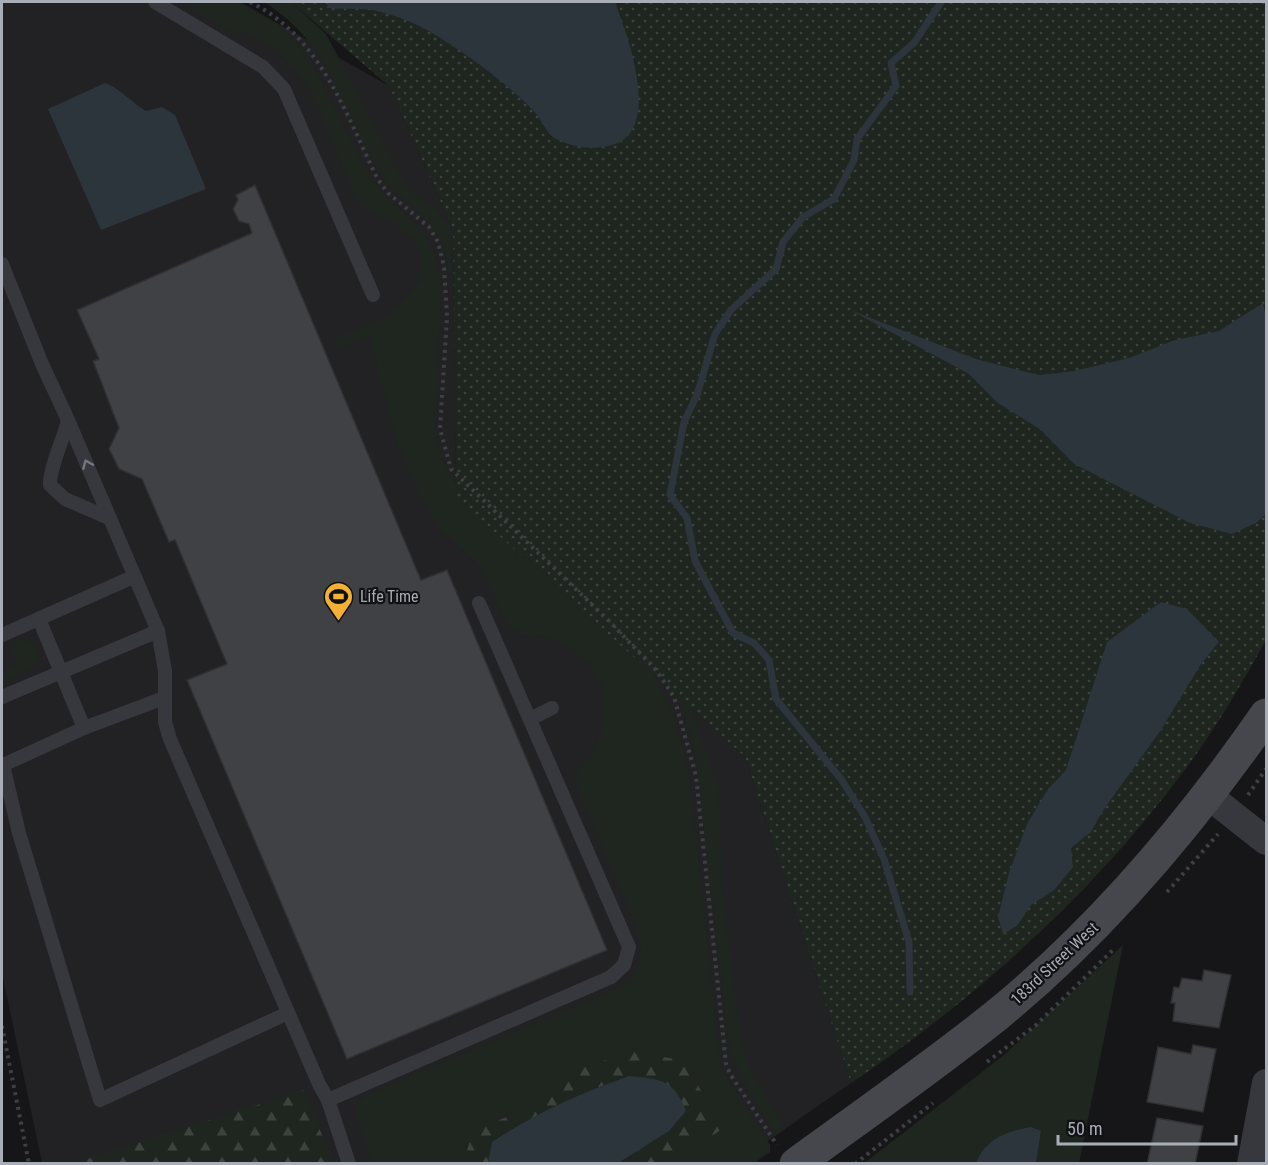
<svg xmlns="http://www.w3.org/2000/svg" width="1268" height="1165" viewBox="0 0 1268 1165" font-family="'Roboto Condensed',sans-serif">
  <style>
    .built { fill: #222225 }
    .grass { fill: #1e261f }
    .forest { fill: url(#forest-firs) }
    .park { fill: url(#park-dots) }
    .water { fill: #2c353c }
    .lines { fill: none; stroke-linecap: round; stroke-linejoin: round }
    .stream { stroke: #2c353c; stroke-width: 7 }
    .building { fill: #404145; stroke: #303034; stroke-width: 1.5 }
    .path { stroke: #3d3f44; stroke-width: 4; stroke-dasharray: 3 4.5; stroke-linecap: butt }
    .lane { stroke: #37383d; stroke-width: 14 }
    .street { stroke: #37383d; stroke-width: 28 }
    .secondary { stroke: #45474d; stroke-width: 33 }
    .oneway { stroke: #757881 }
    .labels { text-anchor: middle; stroke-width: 4.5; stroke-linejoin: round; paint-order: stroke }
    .poi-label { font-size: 16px; fill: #a8adb8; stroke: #111113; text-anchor: start }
    .street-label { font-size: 16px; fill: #a8adb8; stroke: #111113 }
  </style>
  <defs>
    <pattern id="forest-firs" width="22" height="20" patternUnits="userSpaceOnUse" patternTransform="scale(1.5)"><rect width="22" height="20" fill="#1e261f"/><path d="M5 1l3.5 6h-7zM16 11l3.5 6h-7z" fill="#3c433d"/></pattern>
    <pattern id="park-dots" width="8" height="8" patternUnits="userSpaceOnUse" patternTransform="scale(1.5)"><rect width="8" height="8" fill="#1e261f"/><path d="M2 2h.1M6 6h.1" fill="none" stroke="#3c433d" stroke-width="1.8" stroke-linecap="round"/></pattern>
  </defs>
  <rect width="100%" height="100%" fill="#161618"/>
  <path class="built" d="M2,2h238l149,84 64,143 3,268 289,260 106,326 -115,80h-694l-40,-190z"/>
  <g class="grass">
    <path d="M180,2h59l39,22 32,35 47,93 25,41 34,31 11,13 11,27 3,20 -5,140c2,31 10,50 31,74l186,175 13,28 10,22 13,48 31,291 11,22 39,61v7l-16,11h-97l44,-27 9,1 11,-7c-4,-22 -19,-36 -26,-57l-62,-21 -30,8 -45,20 -36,29 -22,8 -34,30v16h-95l-16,-56 11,-12 252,-106c25,-15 26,-38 18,-63l-61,-144 5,-15 10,-11 14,-29v-35l-7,-16 -8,-13 -19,-15 -29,-13 -22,-1 -11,-8 -26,-57 -46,-45 -19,-35 -19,-44 -29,-109 -31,12 -4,-9 48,-20 16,-12 23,-27v-24l-8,-17 -25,-19 -25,-12 -7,-10 -49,-115 -31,-33 -32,-19 -6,4z"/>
    <path d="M264,2h27l35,32 81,154 29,21 15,21 2,64c-4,-34 -11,-61 -37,-86 -11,-10 -25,-18 -33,-31 -42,-66 -47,-129 -119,-175z"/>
    <path d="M25,639l11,8 2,13 -9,9 -27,12v-11l15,-7 -5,-17 7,-6z"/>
    <path d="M674,686l18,24 27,82 3,101 19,145 10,33 34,58 -9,6 -26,-41 -20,-41 -36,-308z"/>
    <path d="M1123,945l-44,218h-43l5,-32 -53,13 -12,19 -113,1 141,-109z"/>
  </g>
  <g class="forest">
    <path d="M633,1052l54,9 13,28 19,27 2,14 -11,7 -9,-1 -44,27h-39l51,-32 -40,-55c-48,17 -94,37 -136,66l-5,21h-22c0,-41 31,-37 57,-55 12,-8 21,-18 33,-26 22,-15 52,-23 77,-30z"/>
    <path d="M304,1090l29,73h-258z"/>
  </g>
  <path class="park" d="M291,2h975v638c-25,45 -51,90 -82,131 -91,122 -207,227 -333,312l-106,-326 -289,-260 -3,-268 -64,-143z"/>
  <g class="water">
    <path d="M328,2h287c13,35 50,133 -7,144 -19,4 -35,1 -52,-7 -10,-5 -15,-21 -23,-29 -29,-29 -66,-56 -101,-77 -14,-9 -35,-17 -51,-21 -17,-5 -37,-2 -54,-4z"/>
    <path d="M105,83c16,6 26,19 41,28l16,-4 13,8 31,74 -105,41 -53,-121z"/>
    <path d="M1263,303l3,14v197l-10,9 -24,11 -42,-11 -116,-59 -33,-34 -43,-27 -29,-29 -119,-64 126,49 63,16 35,-4 55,-13 46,-18 44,-9z"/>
    <path d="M1161,602l26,7 32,33 -18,22 -40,66 -59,82 -11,20 -20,16 2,19 -19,23 -23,15 -14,21 -14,8 -5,-17 11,-44 18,-49 21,-35 18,-19 41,-128z"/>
    <path d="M629,1076c31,3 45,3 57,35l-17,20 -51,32h-130l4,-21c43,-29 89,-49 137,-66z"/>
    <path d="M1031,1127l10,4 -5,32h-60c9,-24 31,-32 55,-36z"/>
  </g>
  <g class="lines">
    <path class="stream" d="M910,992l-1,-50 -25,-83 -19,-42 -24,-38 -65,-80 -7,-39 -15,-17 -21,-10 -38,-72 -8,-43 -17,-23 14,-73 13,-27 18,-61 16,-24 45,-41 7,-27 20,-25 31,-18 20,-39 3,-21 39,-53 -5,-23 23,-20 27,-41"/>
  </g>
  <g class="building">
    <path d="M255,185l166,395 26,-10 160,380 -260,109 -160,-379 40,-16 -52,-124 -6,2 -27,-63 -23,-10 -10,-20 10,-21 -26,-67 6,-2 -22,-49 175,-77 -3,-9 -10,-3 -6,-12 5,-9 -2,-5z"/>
    <path d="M1204,970l27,5 -12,53 -46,-7 2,-18h-4l3,-16 5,1 3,-10 20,3z"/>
    <path d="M1193,1045l23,4 -13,63 -56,-10 11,-55 33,7z"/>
    <path d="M1157,1118l46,8 -8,38h-48z"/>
  </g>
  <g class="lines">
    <g class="path">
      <path d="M250,2c70,34 95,110 127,176l11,15 41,34 9,15 6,24 3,51 -7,112 11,40 158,152 47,49 18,27 22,79 30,288 4,10 47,71"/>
      <path d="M1248,795l18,-26"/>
      <path d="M1167,892l51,-58"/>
      <path d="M2,1026l27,138"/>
      <path d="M987,1062l49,-37 79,-77"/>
      <path d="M855,1164l78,-61"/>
    </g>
    <g class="lane">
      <path d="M155,2l108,65 21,22 89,206"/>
      <path d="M2,264l40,100 26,56"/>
      <path d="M109,518l-44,-19 -15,-14c-1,-16 14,-47 18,-65l90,211 7,40v51l5,17 149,345 9,16 21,64"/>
      <path d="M39,619l45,109"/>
      <path d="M2,635l131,-58"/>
      <path d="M2,697l156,-66"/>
      <path d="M164,698l-80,30 -81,37 16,68 81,267 188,-87"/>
      <path d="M530,719l22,-11"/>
      <path d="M328,1100l283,-123 13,-12 5,-18 -150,-344"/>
    </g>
    <g class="street">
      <path d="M1209,796l57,45"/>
      <path d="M1251,1164l15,-81"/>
    </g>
    <path class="secondary" d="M796,1164c67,-49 136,-97 201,-149 105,-86 192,-189 269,-300"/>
  </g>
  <defs><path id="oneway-chevron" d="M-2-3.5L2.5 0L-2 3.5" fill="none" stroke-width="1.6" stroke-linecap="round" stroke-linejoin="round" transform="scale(1.5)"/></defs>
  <use class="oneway" href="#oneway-chevron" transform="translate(87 464) rotate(-113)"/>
  <defs>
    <symbol id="stadium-pin" viewBox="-11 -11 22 30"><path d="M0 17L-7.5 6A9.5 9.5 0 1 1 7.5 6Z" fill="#f2b134" stroke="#111113"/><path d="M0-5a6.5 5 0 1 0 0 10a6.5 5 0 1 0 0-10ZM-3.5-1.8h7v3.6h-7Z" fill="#111"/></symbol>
  </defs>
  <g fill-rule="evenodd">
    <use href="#stadium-pin" x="322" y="580" width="33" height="45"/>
  </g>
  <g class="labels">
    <g class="poi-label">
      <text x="360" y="602">Life Time</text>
    </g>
    <g class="street-label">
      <text transform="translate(1054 963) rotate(-43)" y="6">183rd Street West</text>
    </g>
  </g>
  <rect width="1268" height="1165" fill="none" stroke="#a8adb8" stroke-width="6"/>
  <path d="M1058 1135v9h178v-9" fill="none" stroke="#a8adb8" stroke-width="3"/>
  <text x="1067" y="1135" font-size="18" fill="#a8adb8" stroke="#111113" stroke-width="4.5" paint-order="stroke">50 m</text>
</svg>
